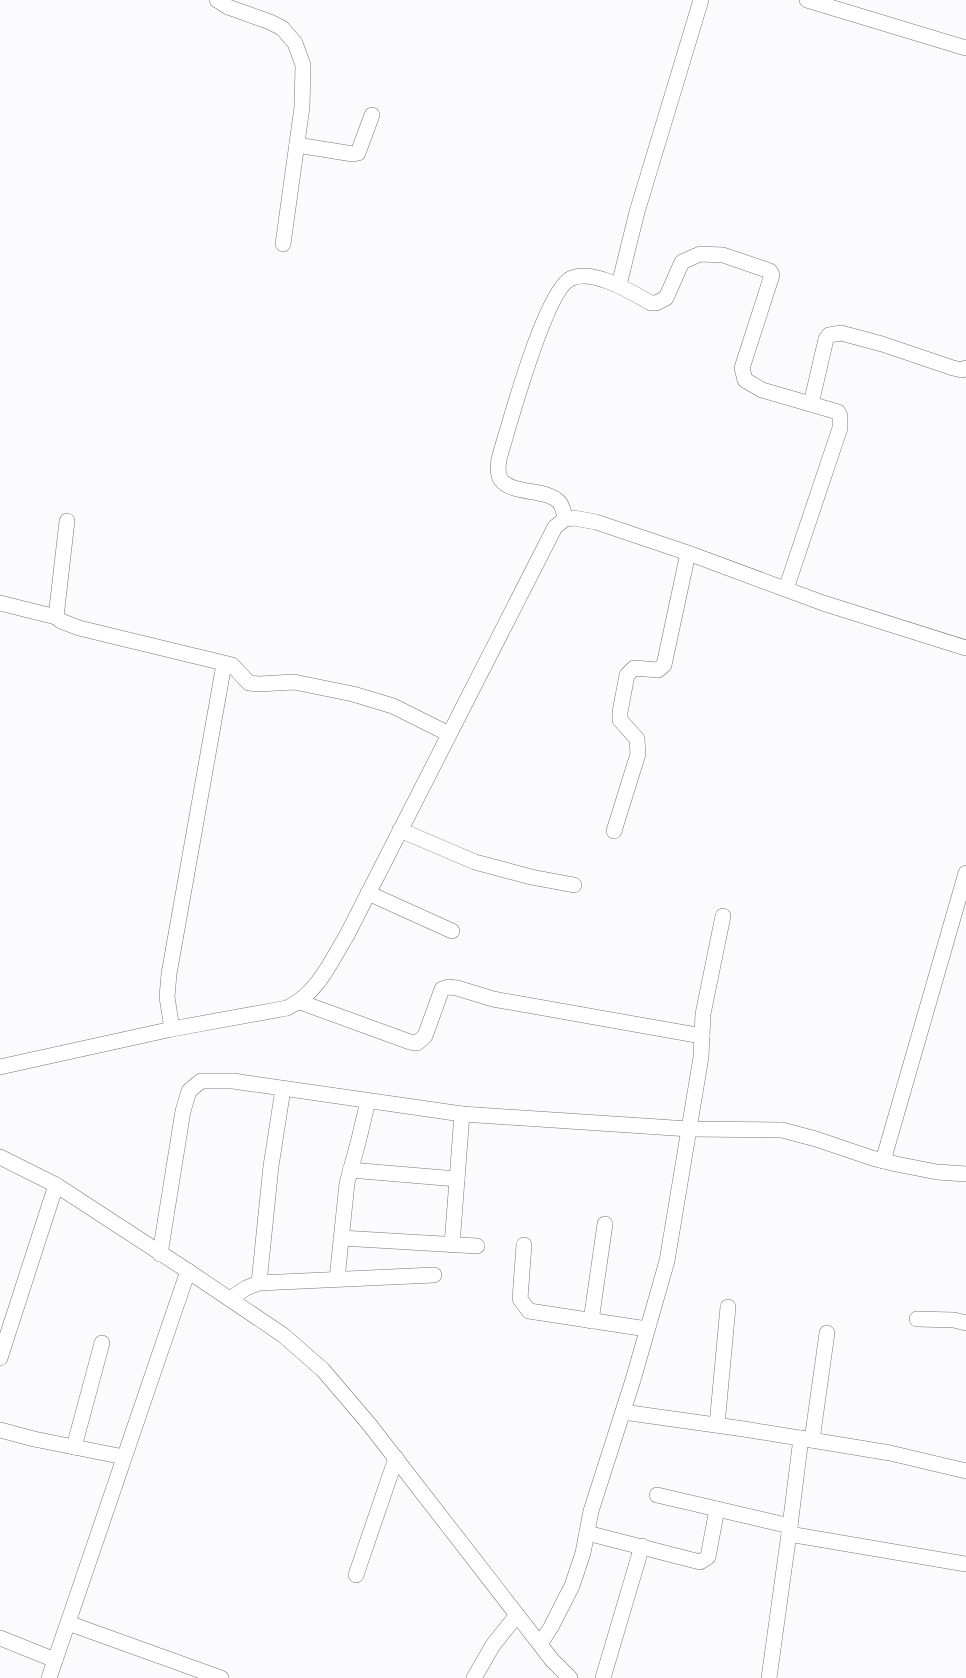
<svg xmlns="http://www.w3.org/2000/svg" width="966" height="1678" viewBox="0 0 966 1678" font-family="'Space Grotesk',sans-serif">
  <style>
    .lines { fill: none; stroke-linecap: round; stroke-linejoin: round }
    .street-casing { stroke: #777779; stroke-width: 16 }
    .street { stroke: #fff; stroke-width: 15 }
  </style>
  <rect width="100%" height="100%" fill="#fbfbfd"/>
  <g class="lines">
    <defs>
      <g id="street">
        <path d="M217,0l11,7 42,15 12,6 13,15 8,22 -1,42 -19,137"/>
        <path d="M807,0l159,48"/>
        <path d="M297,145l56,9 5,-1 14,-38"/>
        <path d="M619,285l18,-73 64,-212"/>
        <path d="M811,404l15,-65 3,-4 12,-2 41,11 71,24 9,2 4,-2"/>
        <path d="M565,519c-1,-6 -2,-13 -6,-17 -13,-14 -46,-7 -58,-22 -4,-5 -3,-14 -2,-21 9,-30 47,-172 73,-181 22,-9 59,14 79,25h5l10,-5 16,-36 18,-8 23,1 47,16 2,4 -30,93 3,12 17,10 76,22 2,4v12l-54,161"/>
        <path d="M67,521l-11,96 5,4 18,7 153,37 17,18 10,1 35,-2 59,12 40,12 56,28"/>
        <path d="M0,603l56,14"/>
        <path d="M400,830l75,32 56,15 43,8"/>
        <path d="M614,831l24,-77 -1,-15 -17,-19v-8l7,-37 7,-7 24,2 6,-5 24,-112"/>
        <path d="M368,893l84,38"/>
        <path d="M300,1002l110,40 7,1 8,-7 17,-47 6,-2 9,1 36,11 209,37"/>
        <path d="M172,1029l-5,-32 2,-23 55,-310"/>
        <path d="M0,1067l172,-38 115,-21c30,-14 43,-45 60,-73l208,-408 10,-8 9,-1 22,4 92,31 135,50 143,45"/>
        <path d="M0,1157l56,28 132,86 95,64 40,35 46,54 183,236 18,18"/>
        <path d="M883,1161l83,-288"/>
        <path d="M350,1170l107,9"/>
        <path d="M341,1238l136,8"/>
        <path d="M452,1245l10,-131"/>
        <path d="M524,1245l-4,54 9,12 118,18"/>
        <path d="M160,1254l23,-143 6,-20 12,-10h32l229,33 227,15 93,1 34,9 56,19 24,6 41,8 29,2"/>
        <path d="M337,1279l10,-96 11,-40 10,-42"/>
        <path d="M259,1283l12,-117 12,-77"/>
        <path d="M230,1299l16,-11 13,-5 175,-8"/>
        <path d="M917,1319l37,1 12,3"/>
        <path d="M591,1321l14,-97"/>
        <path d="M0,1358l56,-173"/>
        <path d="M623,1412l121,17 146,24 76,18"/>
        <path d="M717,1425l11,-118"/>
        <path d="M0,1430l34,9 90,18"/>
        <path d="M812,1440l15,-107"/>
        <path d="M74,1447l28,-104"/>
        <path d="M657,1495l133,31"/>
        <path d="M587,1533l113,29 8,-5 9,-48"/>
        <path d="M789,1534l177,30"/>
        <path d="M356,1575l40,-117"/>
        <path d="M68,1623l153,55"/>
        <path d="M0,1638l55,22"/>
        <path d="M540,1644l11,-17 21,-41 11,-33 8,-42 42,-131 34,-119 34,-204 2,-43 20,-98"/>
        <path d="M49,1678l139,-407"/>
        <path d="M474,1678l19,-33 24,-30"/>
        <path d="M603,1678l39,-132"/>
        <path d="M769,1678l21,-152 11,-88"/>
      </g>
    </defs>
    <use href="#street" class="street-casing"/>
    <use href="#street" class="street"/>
  </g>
</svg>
